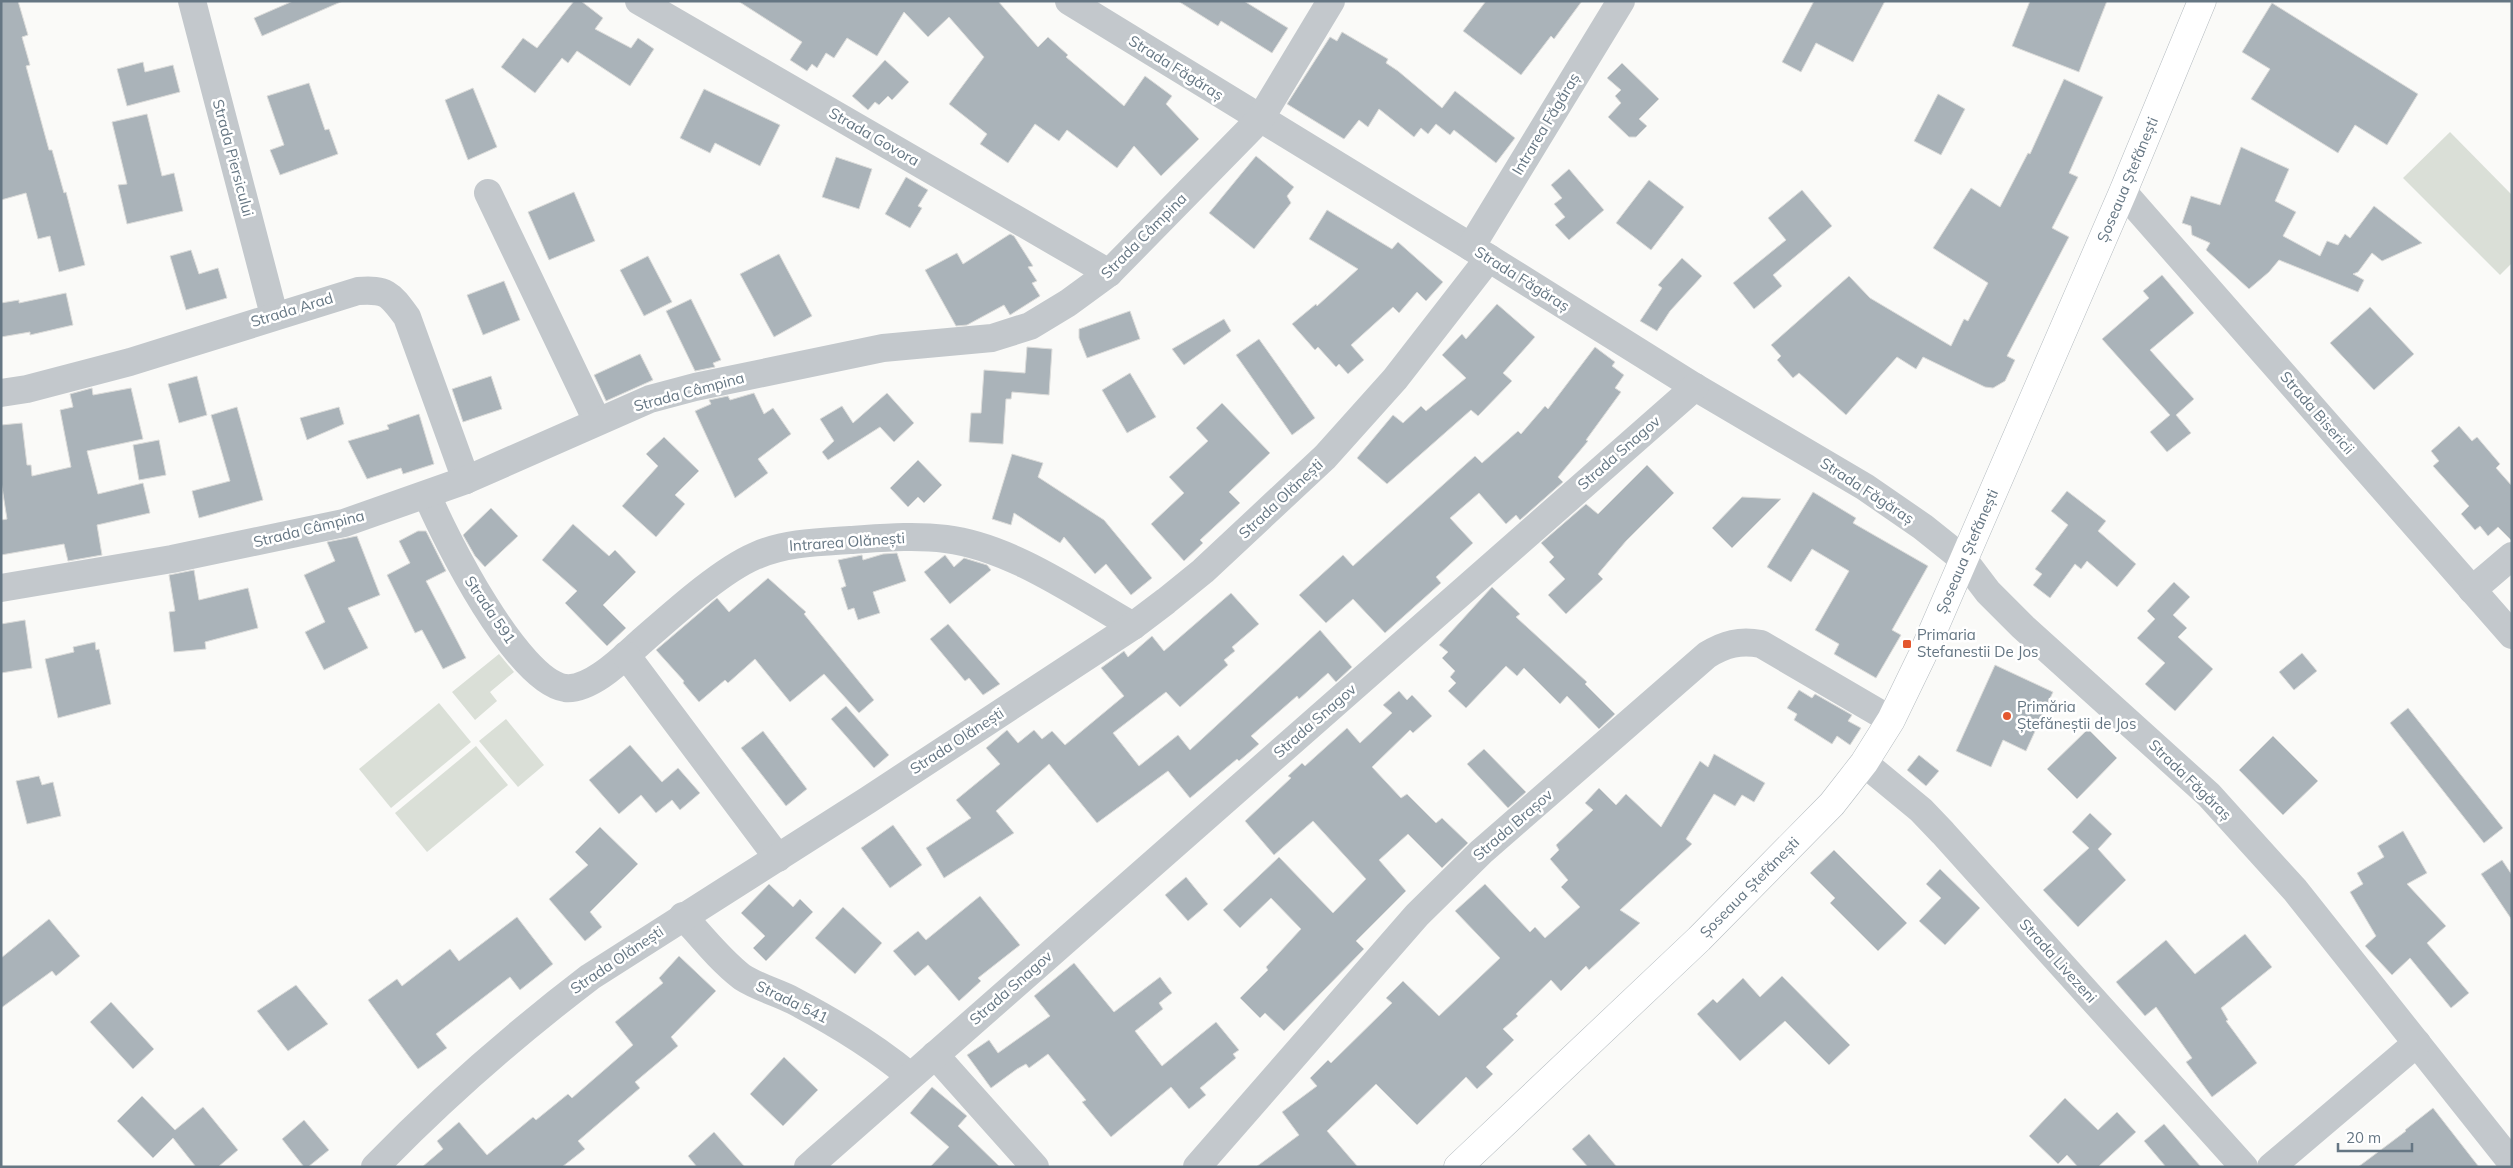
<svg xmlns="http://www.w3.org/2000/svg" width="2513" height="1168" viewBox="0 0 2513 1168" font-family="Mulish,sans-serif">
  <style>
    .green { fill: #dadfd7 }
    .building { fill: #aab3b9; stroke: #dcdcda }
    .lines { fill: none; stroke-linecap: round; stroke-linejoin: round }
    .secondary-casing { stroke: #b3babf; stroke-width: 29 }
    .minor { stroke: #c3c8cc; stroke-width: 28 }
    .secondary { stroke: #fff; stroke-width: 28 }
    .poi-dot { fill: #e4572e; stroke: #fff; stroke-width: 2 }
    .labels { text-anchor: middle; stroke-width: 5; stroke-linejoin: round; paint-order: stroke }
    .street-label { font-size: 15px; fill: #657683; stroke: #fff }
    .poi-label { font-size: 15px; fill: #657683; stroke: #fff; text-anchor: start }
  </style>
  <rect width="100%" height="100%" fill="#fafaf8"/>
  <g class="green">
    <path d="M2450,132l62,63v68l-12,12 -97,-97z"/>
    <path d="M499,654l15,18 -24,20 7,9 -22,19 -23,-28z"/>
    <path d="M439,703l32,39 -80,66 -32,-39z"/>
    <path d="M506,719l38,46 -26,22 -39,-46z"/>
    <path d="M476,746l32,39 -81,67 -32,-39z"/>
  </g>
  <g class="building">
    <path d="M1,1h17l10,34 -6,2 8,28 -4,1 23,84h3l12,43 2,-1 19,73 -26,7 -9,-36 -12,3 -12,-46 -25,7z"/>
    <path d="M293,1h50l-81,35 -8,-18z"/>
    <path d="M574,1h7l22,17 -8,11 36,19 7,-10 16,11 -24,37 -53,-35 -9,12 -6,-5 -27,35 -34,-26 22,-29 14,10z"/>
    <path d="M738,1h260l40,46 10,-10 20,18 -2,2 58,49 21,-30 27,20 -6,8 33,35 -38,37 -27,-30 -17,22 -50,-38 -8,11 -24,-17 -27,39 -28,-19 7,-10 -38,-30 35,-47 -35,-40 -21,20 -24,-25 -27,44 -30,-18 -13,20 -8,-5 -9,15 -5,-4 -5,7 -17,-11 12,-18z"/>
    <path d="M1178,1h66l44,27 -16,25 -51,-32 -3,5z"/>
    <path d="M1486,1h96l-28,38 -3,-3 -30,39 -58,-44z"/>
    <path d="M1814,1h71l-32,61 -37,-19 -15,29 -19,-10z"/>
    <path d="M2030,1h77l-28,71 -67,-26z"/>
    <path d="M2272,3l146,91 -31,51 -32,-20 -17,28 -87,-54 19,-30 -28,-17z"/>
    <path d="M1342,32l46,27 -2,4 12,8 44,37 13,-17 60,47 -19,25 -42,-33 -4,5 -14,-11 -8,10 -7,-6 -7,9 -35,-28 -11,18 -9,-7 -15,19 -57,-35 43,-67 7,4z"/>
    <path d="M885,60l24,22 -17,18 -4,-4 -9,9 -4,-3 -7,8 -16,-14z"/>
    <path d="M143,62l2,10 28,-7 7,27 -53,14 -10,-37z"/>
    <path d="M1622,63l37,36 -20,20 8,7 -11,11h-7l-21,-20 13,-14 -6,-7 6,-6 -14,-12z"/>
    <path d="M2064,79l39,18 -34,76 9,4 -26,51 17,9 -62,119 8,4 -10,21 -12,7 -8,-1 -62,-30 -7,12 -19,-12 -51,58 -47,-42 -6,5 -16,-18 4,-4 -10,-11 78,-69 21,22 81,48 13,-27 4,2 20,-38 -55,-35 38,-60 29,19 28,-54 2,1z"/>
    <path d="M309,83l16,47 4,-1 9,25 -58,21 -10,-25 14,-5 -17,-49z"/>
    <path d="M473,88l24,59 -29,13 -23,-60z"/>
    <path d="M704,89l76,36 -20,41 -45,-23 -5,10 -30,-15z"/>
    <path d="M1938,94l27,15 -24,46 -27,-14z"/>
    <path d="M147,114l15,62 12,-3 9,38 -56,13 -9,-39 9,-1 -15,-62z"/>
    <path d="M2241,147l48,22 -14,32 21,11 -13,24 37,20 7,-15 11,4 7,-11 5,4 24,-32 48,37 -40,18 -10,-8 -14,19 -5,2 11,6 -6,12 -79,-32 -10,12 -20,17 -43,-39 4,-7 -18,-8 -1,-9 -9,-3 9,-27 29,9z"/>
    <path d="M1256,156l38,31 -7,9 4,7 -37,46 -45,-36z"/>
    <path d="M836,157l36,12 -13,40 -37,-12z"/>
    <path d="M1569,169l35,41 -35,30 -14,-15 10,-8 -11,-13 8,-6 -11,-13z"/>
    <path d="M906,177l22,13 -10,16 4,2 -12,20 -25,-14z"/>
    <path d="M1649,180l35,27 -33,43 -35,-27z"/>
    <path d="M1802,190l30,36 -59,49 9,11 -28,23 -21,-26 53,-43 -18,-22z"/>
    <path d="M574,192l21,49 -46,19 -21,-48z"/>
    <path d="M1327,210l65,39 6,-7 45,40 -17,19 -9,-9 -18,21 -6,-6 -42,38 13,15 -16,14 -9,-10 -3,3 -18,-20 -3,3 -23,-26 24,-20 1,2 41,-37 -49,-30z"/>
    <path d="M1010,234l4,2 19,30 -5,1 9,14 -5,2 8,13 -30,19 -6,-10 -37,20 -11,1 -31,-56 32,-17 6,11z"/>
    <path d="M191,250l8,24 19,-6 9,30 -41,12 -16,-54z"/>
    <path d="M779,254l33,62 -38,21 -34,-63z"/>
    <path d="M648,256l24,46 -28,14 -24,-46z"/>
    <path d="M1682,258l20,18 -32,35 -13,20 -17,-10 22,-33 -4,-3z"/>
    <path d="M2162,275l32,38 -44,37 44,49 -18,16 15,18 -24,19 -17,-20 20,-17 -68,-76 47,-41 -6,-7z"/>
    <path d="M504,281l16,39 -37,15 -16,-40z"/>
    <path d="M66,293l7,32 -43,10v-3l-29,5v-34l18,-3v3z"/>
    <path d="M691,299l30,61 -8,3 2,4 -20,4 -29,-60z"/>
    <path d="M1497,304l38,33 -32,36 9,8 -34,35 -7,-6 -84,74 -30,-26 36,-43 10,8 18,-17 5,5 40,-33 -24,-23 20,-21 4,5z"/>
    <path d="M2370,307l44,47 -40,36 -44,-47z"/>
    <path d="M1130,311l10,28 -53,19 -8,-20v-9z"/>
    <path d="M1224,319l7,12 -47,34 -12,-16z"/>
    <path d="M1259,339l56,79 -23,17 -56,-80z"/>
    <path d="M1027,347l25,2 -3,46 -37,-3 -1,7h-5l-3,45 -34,-2 2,-29h10l3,-43 41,3z"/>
    <path d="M1595,347l20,15 -3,4 12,9 -9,13 6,4 -35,48 2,1 -30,36 5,5 -43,38 -4,-5 -10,9 -27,-31 -29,25 23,25 -37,34 5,6 -56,50 -32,-34 -27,24 -27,-28 44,-40 10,11 122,-110 7,7 36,-32 3,3 24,-28 3,3z"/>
    <path d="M640,354l13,26 -47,21 -12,-26z"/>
    <path d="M1130,373l26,44 -29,16 -25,-43z"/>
    <path d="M197,376l10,39 -28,8 -11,-39z"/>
    <path d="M491,376l11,33 -39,13 -11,-33z"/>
    <path d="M92,388l1,7 38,-7 12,51 -56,12 11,43 45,-11 7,30 -53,12 5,30 -34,6 -4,-17 -63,11v-35l6,-1 -6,-38v-56l21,-2 5,42h4l1,11 39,-9 -11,-57 13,-3 -3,-13z"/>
    <path d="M754,393l10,21 9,-6 18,26 -33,25 10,14 -33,25 -40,-87 16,-7 -2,-4 19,-4 2,4z"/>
    <path d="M887,393l27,30 -20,19 -14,-15 -52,33 -6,-8 12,-11 -14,-22 22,-13 11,17z"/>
    <path d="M1222,403l48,50 -41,39 11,11 -40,37 3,3 -19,18 -33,-37 33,-31 -15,-16 39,-36 -12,-13z"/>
    <path d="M237,407l26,93 -64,18 -7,-27 38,-10 -19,-66z"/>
    <path d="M339,407l5,17 -37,16 -7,-22z"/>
    <path d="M419,414l15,50 -31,10 -2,-6 -34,11 -19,-38 41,-12 -2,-4z"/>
    <path d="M2459,426l13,15 5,-4 23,27 -4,4 16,18v55l-14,-14 -10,9 -8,-10 -5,4 -14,-16 8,-8 -36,-40 6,-5 -8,-10z"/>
    <path d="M664,437l35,34 -24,24 10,9 -29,33 -34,-31 36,-40 -12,-12z"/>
    <path d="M159,440l7,35 -27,5 -6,-35z"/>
    <path d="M1012,454l31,9 -5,14 66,43 48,58 -21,17 -25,-31 -11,10 -31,-37 -4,6 -46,-30 -3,12 -19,-6z"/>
    <path d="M918,460l24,25 -18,18 -6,-6 -10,10 -18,-19z"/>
    <path d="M1647,465l27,28 -48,48 -28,33 5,5 -37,35 -18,-19 17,-16 -16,-17 5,-5 -13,-14 45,-39 12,10z"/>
    <path d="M2067,491l39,30 -8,10 38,33 -19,23 -30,-26 -6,8 -6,-5 -25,34 -17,-13 9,-11 -7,-5 33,-44 -17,-14z"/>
    <path d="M1813,492l43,26 -3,5 75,43 -36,64 9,5 -25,43 -42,-24 5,-10 -24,-14 34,-59 -37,-22 -21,33 -24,-15z"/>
    <path d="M1742,497l39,2 -49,49 -20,-20z"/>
    <path d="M491,508l27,28 -33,31 -10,-11 -12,-21z"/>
    <path d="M573,524l36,32 6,-6 21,22 -33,33 23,23 -19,18 -42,-43 12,-12 -35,-31z"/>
    <path d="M418,531h8l20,40 -20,10 40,77 -23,11 -21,-39 -7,3 -28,-58 23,-12 -11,-22z"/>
    <path d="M357,536l23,59 -32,13 20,40 -44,22 -19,-38 20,-10 -21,-47 31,-14 -8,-19z"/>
    <path d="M897,553l9,28 -33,11 7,21 -22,7 -4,-12 -6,2 -7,-22 5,-2 -8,-26 24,-5 1,5 20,-6z"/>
    <path d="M945,555l9,12 10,-9 23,7 4,5 -41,34 -26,-32z"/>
    <path d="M194,570l5,30 49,-12 10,40 -53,14 1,7 -32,3 -5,-40 6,-1 -6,-36z"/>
    <path d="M768,578l38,34 -2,2 70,86 -15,13 -35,-39 -34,28 -35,-43 -27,24 -3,-3 -26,22 -16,-19 1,-2 -28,-31 61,-52 12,14z"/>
    <path d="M2174,582l16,15 -17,18 14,13 -9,9 35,32 -38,42 -30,-27 20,-21 -28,-25 18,-19 -8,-8z"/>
    <path d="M1492,587l28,27 -4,3 71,65 -2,2 30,30 -16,15 -32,-33 -7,8 -36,-36 -7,8 -11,-10 -40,42 -18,-17 8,-8 -6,-6 5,-6 -13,-13 6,-6 -9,-7z"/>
    <path d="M1231,593l28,31 -27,23 3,4 -11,9 4,5 -48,42 -14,-15 -53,41 26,33 39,-31 12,15 130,-120 32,37 -16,15 -8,-9 -29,26 -2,-3 -46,40 8,8 -20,17 -2,-2 -47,39 -22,-27 -71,52 -48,-59 -53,47 18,22 -70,45 -18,-30 45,-30 -15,-18 44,-36 -14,-16 21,-18 11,13 16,-13 8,9 10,-8 13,14 59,-49 -23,-28 23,-17 4,6 24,-21 12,15z"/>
    <path d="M25,620l7,48 -31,5v-49z"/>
    <path d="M948,624l52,60 -17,11 -14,-17 -4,3 -35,-42z"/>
    <path d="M95,642l1,8 3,-1 12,55 -53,14 -13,-59 29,-7 -1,-5z"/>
    <path d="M2302,653l15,18 -23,19 -15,-18z"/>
    <path d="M1995,665l58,27 -27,59 -23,-11 -12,27 -35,-16z"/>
    <path d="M1799,690l13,8 3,-4 37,21 -4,6 13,7 -11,17 -13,-9 -5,8 -38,-24 3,-6 -10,-6z"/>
    <path d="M1399,691l8,9 5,-5 20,21 -19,17 -3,-3 -38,37 29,31 6,-4 29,29 6,-5 26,25 -26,25 -34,-34 -29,26 27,31 -50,50 8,8 -80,82 -19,-18 -5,5 -20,-20 28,-28 -2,-3 35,-38 -30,-31 -31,30 -17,-18 56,-53 54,56 33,-34 -53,-58 -39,34 -29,-34 46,-43 -3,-2 14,-13 3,3 42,-38 13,15 32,-30 -9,-8z"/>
    <path d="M846,706l43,49 -15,13 -43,-49z"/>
    <path d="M2408,708l95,120 -19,15 -94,-120z"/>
    <path d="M2088,729l29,29 -40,41 -30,-30z"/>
    <path d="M763,731l44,58 -21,17 -45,-58z"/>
    <path d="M2273,736l45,45 -35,34 -44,-45z"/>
    <path d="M630,745l32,37 16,-14 22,25 -20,17 -8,-10 -16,13 -15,-18 -22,19 -30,-34z"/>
    <path d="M1484,749l42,43 -18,16 -41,-44z"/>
    <path d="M1714,754l51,29 -11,19 -12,-7 -7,11 -21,-12 -28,45 6,5 -72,66 20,13 -51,47 -3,-4 -25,25 -10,-11 -35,34 2,2 -15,13 11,11 -28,27 7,7 -16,15 -11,-12 -49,48 -41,-41 -49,47 31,36h-102l43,-32 -17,-23 35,-26 -7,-8 18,-18 3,3 61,-60 -6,-5 17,-17 36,35 61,-58 -45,-47 30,-27 45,48 5,-5 10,11 35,-31 -19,-20 7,-7 -18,-21 9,-9 -3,-5 37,-35 -8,-7 14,-15 17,17 10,-11 35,33 39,-66 8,6z"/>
    <path d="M1919,755l20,16 -13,15 -19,-16z"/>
    <path d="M39,776l3,9 11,-3 8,34 -34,8 -11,-43z"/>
    <path d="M2090,813l22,21 -14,15 28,31 -48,47 -35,-37 46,-42 -17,-16z"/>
    <path d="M893,825l29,40 -32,23 -29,-40z"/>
    <path d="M600,827l38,37 -48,48 12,15 -17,14 -36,-42 39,-34 -13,-13z"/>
    <path d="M2403,831l24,42 -20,11 39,42 -19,17 42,50 -18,15 -41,-50 -18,17 -27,-29 11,-10 -26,-44 13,-8 -6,-11 27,-16 -6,-11z"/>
    <path d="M1834,850l73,73 -29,28 -48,-48 5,-5 -25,-25z"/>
    <path d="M2502,860l10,15v45l-31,-46z"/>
    <path d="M1940,869l40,39 -35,37 -26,-24 22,-23 -15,-14z"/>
    <path d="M1186,877l22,27 -20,17 -23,-26z"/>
    <path d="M769,884l24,23 7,-8 13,13 -47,49 -13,-13 12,-12 -24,-23z"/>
    <path d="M980,896l40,49 -42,33 3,3 -22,20 -31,-36 -13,11 -22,-25 25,-20 8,9z"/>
    <path d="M843,907l39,36 -27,31 -40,-36z"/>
    <path d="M517,917l36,47 -33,26 -10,-13 -74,57 11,14 -29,21 -50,-69 29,-21 5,7 48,-37 9,12z"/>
    <path d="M49,919l31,37 -24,20 -4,-5 -51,37v-50z"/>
    <path d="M2245,934l27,33 -51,41 7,12 -2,1 31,42 -45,34 -26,-35 6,-4 -36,-51 -11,9 -29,-34 50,-42 29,34z"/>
    <path d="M679,956l37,35 -45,46 7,9 -43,36 5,6 -62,53 7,8 -23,18h-140l21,-18 -6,-8 22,-19 28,33 46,-38 3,3 32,-26 4,4 61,-53 -18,-23 48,-39 -4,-5z"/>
    <path d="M1074,963l40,49 46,-35 12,16 -13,10 4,6 -28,22 27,35 54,-44 23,28 -6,4 3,4 -36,30 6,7 -17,14 -18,-22 -60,50 -29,-35 4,-2 -38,-46 -19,14 -3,-4 -9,5 -26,19 -24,-33 22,-15 9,13 52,-37 -16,-20z"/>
    <path d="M1782,976l68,69 -21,20 -44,-44 -45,40 -43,-47 16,-15 4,4 26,-25 17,19z"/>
    <path d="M296,985l32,39 -40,27 -31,-40z"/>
    <path d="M111,1002l43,47 -21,20 -43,-47z"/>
    <path d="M784,1057l34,33 -35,36 -33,-32z"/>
    <path d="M932,1087l35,29 -9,10 42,41h-70l19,-20 -39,-34z"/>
    <path d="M142,1096l33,34 28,-23 35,43 -20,17h-22l-23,-29 -20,20 -36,-37z"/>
    <path d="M2065,1098l33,32 19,-18 19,20 -38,35h-20l-11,-12 -9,9 -29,-28z"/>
    <path d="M2433,1108l46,59h-121l48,-36 -1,-1z"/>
    <path d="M304,1120l25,30 -21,17h-4l-22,-28z"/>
    <path d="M2164,1124l37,43h-35l-22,-26z"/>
    <path d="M714,1132l31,35h-48l-9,-11z"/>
    <path d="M1589,1134l28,33h-29l-16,-18z"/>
  </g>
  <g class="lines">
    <defs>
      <g id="secondary">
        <path id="s1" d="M1458,1167l241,-228 133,-135 32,-41 27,-43 31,-64 201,-464 79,-191"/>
      </g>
    </defs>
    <use href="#secondary" class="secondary-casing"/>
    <g class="minor">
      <path d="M192,1l82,314"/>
      <path d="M639,1l470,272"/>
      <path d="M1069,1l402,246 224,140 170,100 58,40 40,32 25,33 34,34 187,169 86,95 217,273"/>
      <path d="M2123,192l389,443"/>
      <path d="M488,193l109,228"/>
      <path d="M1471,247l150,-246"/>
      <path d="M1,393l26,-4 103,-27 228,-71c29,-2 32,3 49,26l59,163"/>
      <path d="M427,495c18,43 90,186 138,193 26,3 59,-31 77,-47 30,-26 78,-70 113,-85 29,-13 63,-14 95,-16 32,-2 64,-5 96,-1 65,8 131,55 187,87"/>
      <path d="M1,588l171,-29 172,-36 122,-43 184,-81 45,-12 188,-39 109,-10 38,-12 38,-23 41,-30 151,-154 71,-118"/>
      <path d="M2472,590l40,-34"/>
      <path d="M626,655l152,203"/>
      <path d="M1864,763l57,47 22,23 301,334"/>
      <path d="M683,916c19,21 37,44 59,61 17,11 35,15 52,24 42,22 80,45 116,75"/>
      <path d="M935,1055l100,112"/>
      <path d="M375,1167c67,-69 139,-132 215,-190l278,-177 265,-174 33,-25 37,-30 122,-114 70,-78 94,-121"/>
      <path d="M808,1167l887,-780"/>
      <path d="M1197,1167l220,-252 64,-63 226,-197c18,-11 33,-15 54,-11l130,76"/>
      <path d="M2271,1167l146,-124"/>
    </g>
    <use href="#secondary" class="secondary"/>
  </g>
  <g class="poi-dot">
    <rect x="1902" y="639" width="10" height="10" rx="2.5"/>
    <circle cx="2007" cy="716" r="5"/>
  </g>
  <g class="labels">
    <g class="street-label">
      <text transform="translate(1176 68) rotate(32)" y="5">Strada Făgăraș</text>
      <text transform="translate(1546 124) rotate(-59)" y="5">Intrarea Făgăraș</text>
      <text transform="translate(874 137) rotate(30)" y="5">Strada Govora</text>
      <text transform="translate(233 158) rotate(75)" y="5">Strada Piersicului</text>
      <text dy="5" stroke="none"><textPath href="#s1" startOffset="1214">Șoseaua Ștefănești</textPath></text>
      <text transform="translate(1144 236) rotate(-45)" y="5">Strada Câmpina</text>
      <text transform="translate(1522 279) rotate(32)" y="5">Strada Făgăraș</text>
      <text transform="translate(292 310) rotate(-17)" y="5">Strada Arad</text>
      <text transform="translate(689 392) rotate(-15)" y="5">Strada Câmpina</text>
      <text transform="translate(2317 413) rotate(49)" y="5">Strada Bisericii</text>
      <text transform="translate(1619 453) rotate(-41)" y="5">Strada Snagov</text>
      <text transform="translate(1867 491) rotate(33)" y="5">Strada Făgăraș</text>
      <text transform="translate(1281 499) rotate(-43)" y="5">Strada Olănești</text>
      <text transform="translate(309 529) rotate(-14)" y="5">Strada Câmpina</text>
      <text transform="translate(847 542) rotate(-4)" y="5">Intrarea Olănești</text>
      <text dy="5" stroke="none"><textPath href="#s1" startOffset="809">Șoseaua Ștefănești</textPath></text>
      <text transform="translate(490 610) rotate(56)" y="5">Strada 591</text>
      <text transform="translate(1315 721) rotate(-41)" y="5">Strada Snagov</text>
      <text transform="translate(957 741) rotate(-33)" y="5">Strada Olănești</text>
      <text transform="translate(2190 780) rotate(44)" y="5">Strada Făgăraș</text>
      <text transform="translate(1513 825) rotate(-41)" y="5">Strada Brașov</text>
      <text dy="5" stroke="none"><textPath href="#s1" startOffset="404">Șoseaua Ștefănești</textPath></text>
      <text transform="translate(617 960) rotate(-34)" y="5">Strada Olănești</text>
      <text transform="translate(2058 961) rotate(48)" y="5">Strada Livezeni</text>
      <text transform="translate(1011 988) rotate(-41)" y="5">Strada Snagov</text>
      <text transform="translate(792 1002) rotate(26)" y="5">Strada 541</text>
    </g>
    <g class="poi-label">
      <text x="1917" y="640">Primaria<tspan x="1917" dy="17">Stefanestii De Jos</tspan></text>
      <text x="2017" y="712">Primăria<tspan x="2017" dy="17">Ștefăneștii de Jos</tspan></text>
    </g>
  </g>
  <rect width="2513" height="1168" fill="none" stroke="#657683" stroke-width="5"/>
  <path d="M2338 1143v8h74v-8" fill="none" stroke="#657683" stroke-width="2.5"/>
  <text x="2346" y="1143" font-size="15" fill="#657683" stroke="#ffffff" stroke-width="4" paint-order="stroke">20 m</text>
</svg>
